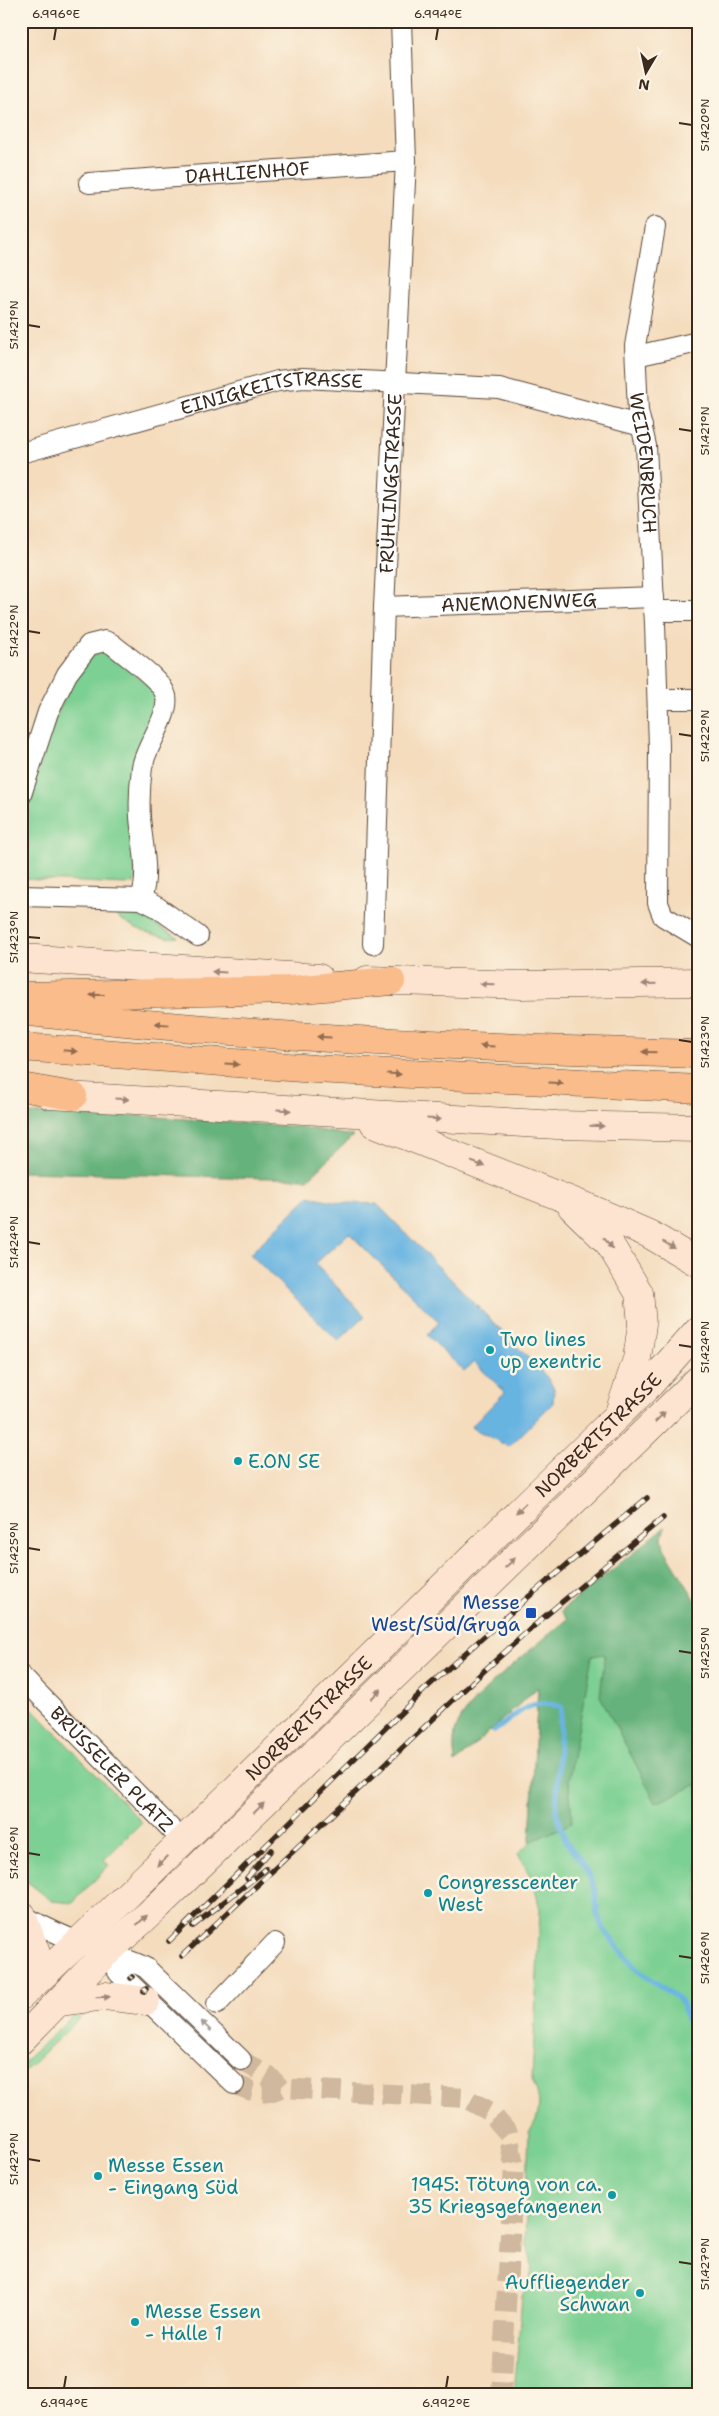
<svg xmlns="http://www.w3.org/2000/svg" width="719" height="2416" viewBox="0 0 719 2416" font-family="'Shantell Sans',sans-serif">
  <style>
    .green { fill: #7dd093; stroke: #5c7d58 }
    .forest { fill: #66b27d; stroke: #506e4e }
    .water { fill: #68b4e1; stroke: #526f80 }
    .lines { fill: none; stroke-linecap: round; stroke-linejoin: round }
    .stream { stroke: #68b4e1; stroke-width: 5.5 }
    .street-tunnel { stroke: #cfb89d; stroke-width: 20; stroke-dasharray: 20 10; stroke-linecap: butt }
    .street-casing { stroke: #574536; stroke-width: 22 }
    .secondary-casing { stroke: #574536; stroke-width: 29 }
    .highway-casing { stroke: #574536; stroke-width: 29 }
    .street { stroke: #fff; stroke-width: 20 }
    .secondary { stroke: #fde4d1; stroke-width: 28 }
    .highway { stroke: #fabc8b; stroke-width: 28 }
    .rail-casing { stroke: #3b2a1e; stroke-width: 5.5 }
    .rail { stroke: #fcf5e5; stroke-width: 4; stroke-dasharray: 11; stroke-linecap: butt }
    .oneway { fill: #9c8778 }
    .oneway2 { fill: #916c4f }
    .oneway3 { fill: #a79f9a }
    .ticks { fill: none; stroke: #3b2a1e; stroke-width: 2 }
    .culture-dot { fill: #0f9aa8; stroke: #fcf5e5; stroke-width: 2 }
    .transit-dot { fill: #1a4fb4; stroke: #fcf5e5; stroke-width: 2 }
    .labels { text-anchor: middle; stroke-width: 5; stroke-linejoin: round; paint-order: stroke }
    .street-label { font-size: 19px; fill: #3b2a1e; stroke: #fcf5e5 }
    .culture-label { font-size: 19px; fill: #0d838f; stroke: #fcf5e5; text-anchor: start }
    .transit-label { font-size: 19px; fill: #164399; stroke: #fcf5e5; text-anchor: end }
    .neatline { fill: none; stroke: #3b2a1e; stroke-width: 2 }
    .ticks-label { font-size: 12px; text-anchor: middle; fill: #3b2a1e }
  </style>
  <rect width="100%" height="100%" fill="#fcf5e5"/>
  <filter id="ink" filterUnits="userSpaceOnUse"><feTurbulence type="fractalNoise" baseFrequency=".02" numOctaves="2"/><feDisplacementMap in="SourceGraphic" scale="10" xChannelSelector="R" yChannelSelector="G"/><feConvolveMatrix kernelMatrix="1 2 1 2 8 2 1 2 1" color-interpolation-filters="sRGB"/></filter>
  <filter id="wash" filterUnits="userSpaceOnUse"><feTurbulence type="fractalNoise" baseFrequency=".0096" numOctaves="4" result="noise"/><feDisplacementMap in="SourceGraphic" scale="20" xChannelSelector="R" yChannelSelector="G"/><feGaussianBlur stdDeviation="1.12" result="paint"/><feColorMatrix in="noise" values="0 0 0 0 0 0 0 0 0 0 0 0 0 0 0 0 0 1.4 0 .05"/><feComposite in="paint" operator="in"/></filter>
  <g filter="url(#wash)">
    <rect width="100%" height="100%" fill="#f4dcbd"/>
    <g class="green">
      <path d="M101,652c11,4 53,34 56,45 2,14 -17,43 -20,58 -10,40 -6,82 -1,122l-2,6 -8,1 -105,-5c0,-11 -1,-23 1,-34 5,-30 10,-61 20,-90 8,-23 34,-97 59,-103z"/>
      <path d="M109,906l26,7 43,24c-17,4 -63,-14 -69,-31z"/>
      <path d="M568,1619l130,42v734h-184l8,-99c11,-17 13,-34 3,-52l4,-112c13,-17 12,-35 3,-52l8,-171 -7,-28 -15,-27 12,-12 8,-155 -83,76c-1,-12 -2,-23 1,-34 9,-30 86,-87 112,-110z"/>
      <path d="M21,1697l121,125 -38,38 5,5 -36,38 -21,-2 -31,-24z"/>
      <path d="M82,2010l2,4 -63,61v-10l46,-44z"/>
    </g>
    <g class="forest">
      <path d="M71,1111l230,16 52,9 -45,43 -287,-7v-57z"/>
      <path d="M665,1527l-3,10 2,11 34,56v180l-42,19 -56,-107 5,-42 -13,2 -23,123 3,44 -42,19 8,-155 -83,76c-1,-12 -2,-23 1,-34 9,-30 85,-87 112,-110l-7,-8z"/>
    </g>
    <path class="water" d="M309,1196l33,7 35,1 169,172 8,12 -1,15 -44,44 -38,-20 34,-35 -31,-30 -10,9 -37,-36 12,-13 -90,-89 -34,31 50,52 -27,25 -88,-87z"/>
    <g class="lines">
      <path class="stream" d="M494,1731c24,-17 36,-35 67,-24l-5,104 10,31 16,21 14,27 1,23 7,17 32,39 40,28 7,7 8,30 4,41 3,4"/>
    </g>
  </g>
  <g filter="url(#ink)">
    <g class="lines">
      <g class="street-tunnel">
        <path d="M241,2060l30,18 9,10"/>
        <path d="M234,2084c16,7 30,13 46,4l185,10 24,13 19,22 6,32 -13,230"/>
      </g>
      <defs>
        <g id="street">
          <path id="s1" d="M89,183l317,-22"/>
          <path id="s2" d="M655,227l-20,119 3,65 8,35 9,178 4,123 -1,156 5,13 35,21"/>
          <path d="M636,356l62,-14"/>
          <path id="s3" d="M21,453l257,-72 25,-3 196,10 143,38"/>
          <path id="s4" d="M384,607l270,-10"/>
          <path d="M654,611h44"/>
          <path d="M658,699h40"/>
          <path d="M21,795l27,-83 19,-38 22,-29 16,-4 7,3c14,12 50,35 54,52 4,20 -20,49 -24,71 -2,16 -3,34 -2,50 2,27 10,56 1,82"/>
          <path d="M21,896l120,3 16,8 41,29"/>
          <path id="s5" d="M373,944l11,-337 22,-446 -5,-140"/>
          <path id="s6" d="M21,1676l162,165"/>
          <path d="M21,1914c21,14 61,30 85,39 14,5 27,8 40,15l95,92"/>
          <path d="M106,1953l13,20 115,111"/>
          <path d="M217,2004l58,-61"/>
        </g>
        <g id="secondary">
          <path d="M21,958l298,20"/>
          <path d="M367,980l154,5 177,-3"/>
          <path d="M50,1095l507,30 141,3"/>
          <path d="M374,1123l220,87 55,24 49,29"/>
          <path d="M572,1207l37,36 30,50 3,31 -5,35 -17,51"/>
          <path d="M22,1915l14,38 2,26"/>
          <path id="s7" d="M21,1996l91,-86 538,-526 48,-54"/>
          <path d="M59,2002l46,-6 41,5"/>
          <path d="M21,2040l85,-87 53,-48 539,-525"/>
        </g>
        <g id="highway">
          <path d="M23,996l268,-6 100,-9"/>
          <path d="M21,1011c224,26 451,37 677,43"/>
          <path d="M21,1047l294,22 383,20"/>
          <path d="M21,1087l52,9"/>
        </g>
      </defs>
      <use href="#street" class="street-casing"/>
      <use href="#secondary" class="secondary-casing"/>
      <use href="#highway" class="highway-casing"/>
      <use href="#street" class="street"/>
      <use href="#secondary" class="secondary"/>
      <use href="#highway" class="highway"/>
      <defs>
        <g id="rail">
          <path d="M247,1878l24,-28"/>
          <path d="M193,1926l73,-57"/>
          <path d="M169,1941l255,-251 102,-91 121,-101"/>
          <path d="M182,1956l304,-287 58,-52 119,-99"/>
          <path d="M131,1978l1,-1"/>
          <path d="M144,1991l2,-2"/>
        </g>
      </defs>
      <use href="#rail" class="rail-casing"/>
      <use href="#rail" class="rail"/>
    </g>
    <defs><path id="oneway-solid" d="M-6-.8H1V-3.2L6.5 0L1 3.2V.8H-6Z" transform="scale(1.25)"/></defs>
    <g class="oneway">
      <use href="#oneway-solid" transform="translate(219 972) rotate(-176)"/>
      <use href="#oneway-solid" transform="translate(487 984) rotate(-178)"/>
      <use href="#oneway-solid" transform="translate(649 984) rotate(178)"/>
      <use href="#oneway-solid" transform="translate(122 1099) rotate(4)"/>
      <use href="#oneway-solid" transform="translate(284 1110) rotate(4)"/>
      <use href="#oneway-solid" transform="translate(434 1119) rotate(3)"/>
      <use href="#oneway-solid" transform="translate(597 1126) rotate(1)"/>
      <use href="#oneway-solid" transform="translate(478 1164) rotate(21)"/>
      <use href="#oneway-solid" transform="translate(608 1243) rotate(50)"/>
      <use href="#oneway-solid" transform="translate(669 1245) rotate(30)"/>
      <use href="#oneway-solid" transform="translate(660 1417) rotate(-45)"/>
      <use href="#oneway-solid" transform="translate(521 1508) rotate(136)"/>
      <use href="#oneway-solid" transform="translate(510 1563) rotate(-44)"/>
      <use href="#oneway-solid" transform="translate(376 1694) rotate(-44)"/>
      <use href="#oneway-solid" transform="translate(259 1808) rotate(-44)"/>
      <use href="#oneway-solid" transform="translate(162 1861) rotate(136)"/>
      <use href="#oneway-solid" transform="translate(142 1920) rotate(-42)"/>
      <use href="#oneway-solid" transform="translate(103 1997) rotate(-2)"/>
    </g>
    <g class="oneway2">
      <use href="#oneway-solid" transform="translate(97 995) rotate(178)"/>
      <use href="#oneway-solid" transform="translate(162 1024) rotate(-175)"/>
      <use href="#oneway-solid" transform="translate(324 1037) rotate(-176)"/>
      <use href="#oneway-solid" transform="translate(487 1046) rotate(-177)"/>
      <use href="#oneway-solid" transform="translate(70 1051) rotate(5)"/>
      <use href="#oneway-solid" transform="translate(649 1052) rotate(-179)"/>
      <use href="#oneway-solid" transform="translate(232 1064) rotate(4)"/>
      <use href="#oneway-solid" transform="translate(394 1074) rotate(3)"/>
      <use href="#oneway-solid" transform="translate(556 1083) rotate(3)"/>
    </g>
    <use class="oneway3" href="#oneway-solid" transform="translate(206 2026) rotate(-135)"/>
  </g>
  <path class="ticks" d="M54,40l2,-12M436,40l2,-12M679,123l13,2M28,325l12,2M679,429l13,2M28,631l12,2M679,734l13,2M28,937l12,1M679,1040l13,2M28,1242l12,2M679,1345l13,2M28,1548l12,2M679,1651l13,2M28,1853l12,2M679,1956l13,2M28,2159l12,2M679,2262l13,2M64,2388l2,-12M446,2388l2,-12"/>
  <g class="culture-dot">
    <circle cx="490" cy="1350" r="5"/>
    <circle cx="238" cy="1461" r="5"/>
    <circle cx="428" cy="1893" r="5"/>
    <circle cx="98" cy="2176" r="5"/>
    <circle cx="612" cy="2195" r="5"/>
    <circle cx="640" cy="2293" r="5"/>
    <circle cx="135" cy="2322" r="5"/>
  </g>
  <rect class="transit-dot" x="525" y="1607" width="12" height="12" rx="2.5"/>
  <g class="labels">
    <g class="street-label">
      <text dy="7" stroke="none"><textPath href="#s1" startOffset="159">DAHLIENHOF</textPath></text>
      <text dy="7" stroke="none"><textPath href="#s3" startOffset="259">EINIGKEITSTRASSE</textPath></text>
      <text dy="7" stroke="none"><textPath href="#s2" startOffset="238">WEIDENBRUCH</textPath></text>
      <text dy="7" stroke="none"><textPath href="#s5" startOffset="461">FRÜHLINGSTRASSE</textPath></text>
      <text dy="7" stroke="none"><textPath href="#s4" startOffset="135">ANEMONENWEG</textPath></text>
      <text dy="7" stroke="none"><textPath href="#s7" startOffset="805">NORBERTSTRASSE</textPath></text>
      <text dy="7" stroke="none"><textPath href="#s7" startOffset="400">NORBERTSTRASSE</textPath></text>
      <text dy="7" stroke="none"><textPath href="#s6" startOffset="130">BRÜSSELER PLATZ</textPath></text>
    </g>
    <g class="culture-label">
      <text x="500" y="1346">Two lines<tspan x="500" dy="22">up exentric</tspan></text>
      <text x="248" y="1468">E.ON SE</text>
      <text x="438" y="1889">Congresscenter<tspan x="438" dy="22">West</tspan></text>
      <text x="108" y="2172">Messe Essen<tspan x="108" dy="22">- Eingang Süd</tspan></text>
      <text x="602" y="2191" text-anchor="end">1945: Tötung von ca.<tspan x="602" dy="22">35 Kriegsgefangenen</tspan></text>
      <text x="630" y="2289" text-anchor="end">Auffliegender<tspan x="630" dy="22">Schwan</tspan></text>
      <text x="145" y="2318">Messe Essen<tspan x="145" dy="22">- Halle 1</tspan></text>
    </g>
    <g class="transit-label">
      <text x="520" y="1609">Messe<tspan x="520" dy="22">West/Süd/Gruga</tspan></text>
    </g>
  </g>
  <rect width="719" height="2416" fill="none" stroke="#fcf5e5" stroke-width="55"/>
  <g transform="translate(646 72) rotate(189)" stroke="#fcf5e5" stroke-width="4" paint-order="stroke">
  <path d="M0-4L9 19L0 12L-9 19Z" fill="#3b2a1e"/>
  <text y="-8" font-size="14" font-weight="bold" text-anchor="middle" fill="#3b2a1e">N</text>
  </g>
  <rect x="28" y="28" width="664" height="2360" class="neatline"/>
  <g class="ticks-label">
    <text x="56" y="18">6.996°E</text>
    <text x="438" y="18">6.994°E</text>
    <text transform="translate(705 125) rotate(-90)" y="4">51.420°N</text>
    <text transform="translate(14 325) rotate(-90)" y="4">51.421°N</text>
    <text transform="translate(705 431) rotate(-90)" y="4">51.421°N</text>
    <text transform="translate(14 631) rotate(-90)" y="4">51.422°N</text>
    <text transform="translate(705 736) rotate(-90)" y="4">51.422°N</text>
    <text transform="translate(14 937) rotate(-90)" y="4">51.423°N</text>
    <text transform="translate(705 1042) rotate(-90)" y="4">51.423°N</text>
    <text transform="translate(14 1242) rotate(-90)" y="4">51.424°N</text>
    <text transform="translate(705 1347) rotate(-90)" y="4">51.424°N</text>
    <text transform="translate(14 1548) rotate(-90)" y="4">51.425°N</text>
    <text transform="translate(705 1653) rotate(-90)" y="4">51.425°N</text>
    <text transform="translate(14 1853) rotate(-90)" y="4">51.426°N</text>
    <text transform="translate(705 1958) rotate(-90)" y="4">51.426°N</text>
    <text transform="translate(14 2159) rotate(-90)" y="4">51.427°N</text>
    <text transform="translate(705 2264) rotate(-90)" y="4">51.427°N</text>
    <text x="64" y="2407">6.994°E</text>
    <text x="446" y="2407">6.992°E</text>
  </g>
</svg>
